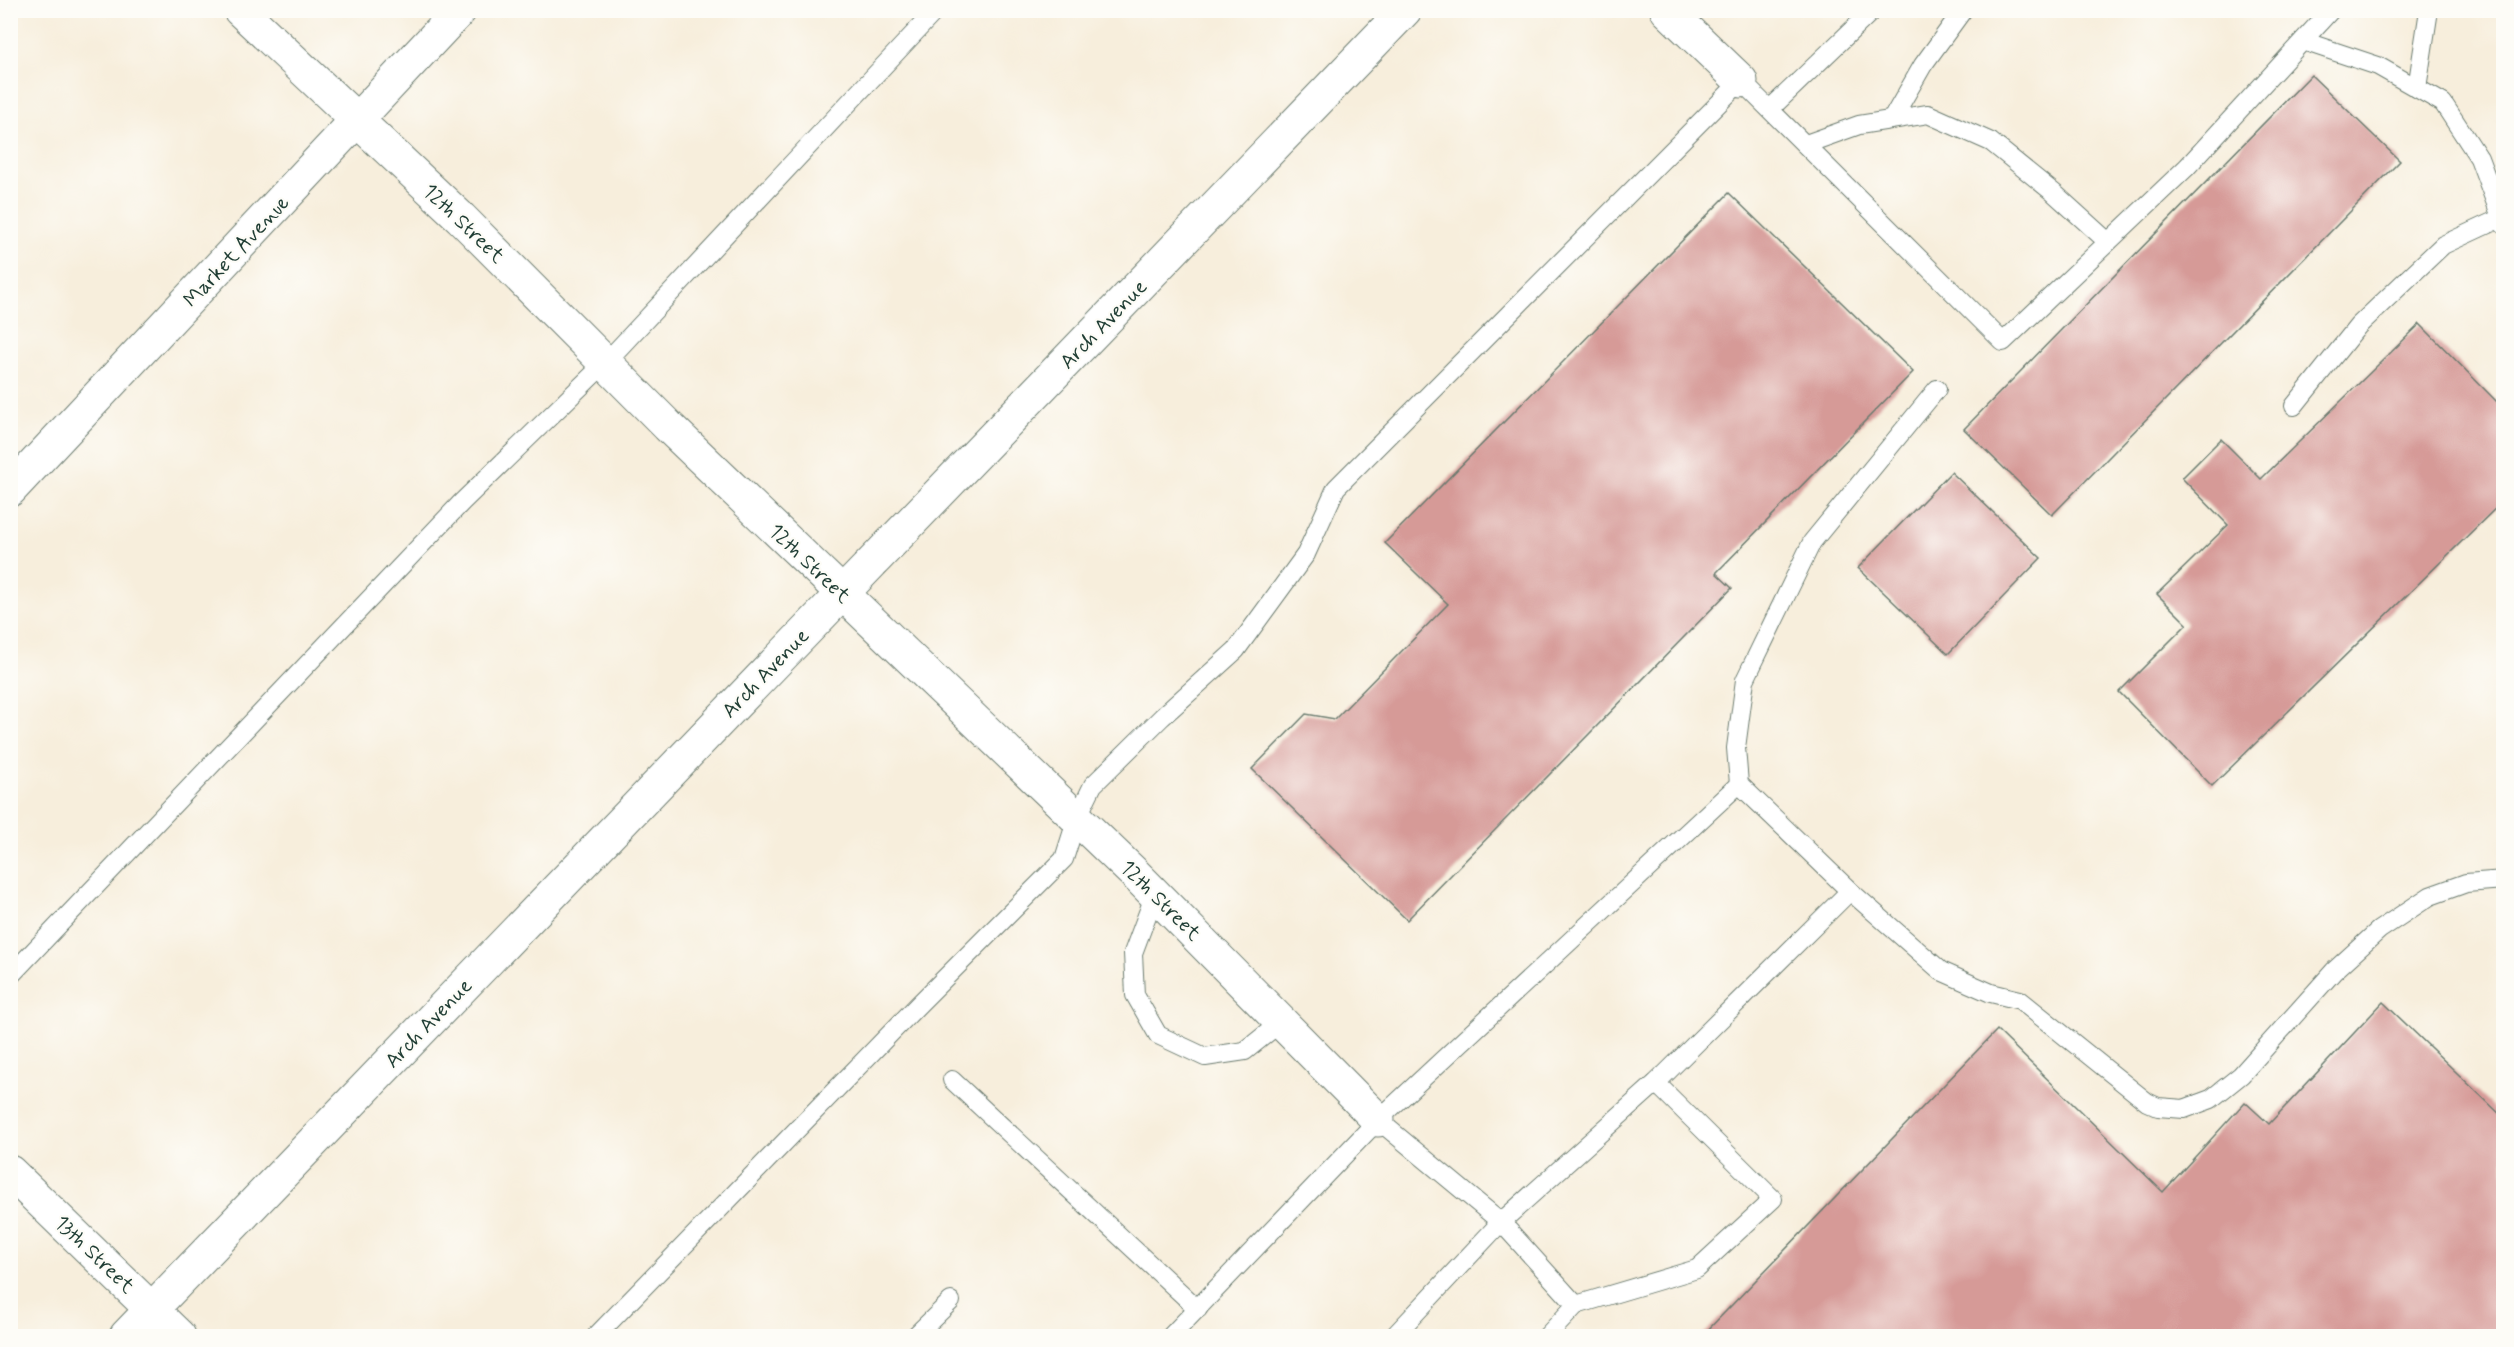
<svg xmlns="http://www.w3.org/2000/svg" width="2514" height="1347" viewBox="0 0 2514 1347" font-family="Mynerve,sans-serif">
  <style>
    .building { fill: #d69a97 }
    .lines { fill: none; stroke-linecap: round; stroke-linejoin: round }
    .service-casing { stroke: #6b7b6f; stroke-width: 20 }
    .minor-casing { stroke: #6b7b6f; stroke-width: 35 }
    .tertiary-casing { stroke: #6b7b6f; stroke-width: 35 }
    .service { stroke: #fff; stroke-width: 18 }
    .minor { stroke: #fff; stroke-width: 33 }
    .tertiary { stroke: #fff; stroke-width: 33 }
    .labels { text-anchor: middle; stroke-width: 4.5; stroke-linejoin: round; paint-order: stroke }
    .street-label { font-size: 21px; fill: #1f3d34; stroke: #fdfcf7 }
  </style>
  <rect width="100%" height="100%" fill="#fdfcf7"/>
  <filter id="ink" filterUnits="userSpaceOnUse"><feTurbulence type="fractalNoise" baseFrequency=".0167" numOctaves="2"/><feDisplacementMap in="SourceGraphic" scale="12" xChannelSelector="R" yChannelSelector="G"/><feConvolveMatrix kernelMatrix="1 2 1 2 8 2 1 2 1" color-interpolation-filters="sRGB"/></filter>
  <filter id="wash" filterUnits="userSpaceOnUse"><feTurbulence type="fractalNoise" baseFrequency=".008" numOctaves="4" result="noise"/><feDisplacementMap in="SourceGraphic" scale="24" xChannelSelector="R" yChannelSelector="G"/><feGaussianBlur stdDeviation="1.35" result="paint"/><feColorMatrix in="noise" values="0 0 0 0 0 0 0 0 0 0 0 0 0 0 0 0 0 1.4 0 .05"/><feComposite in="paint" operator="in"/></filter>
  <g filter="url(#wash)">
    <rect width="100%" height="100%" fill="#f7eedc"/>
    <g id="blocks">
      <g class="building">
        <path d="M2311,75l89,86 -348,354 -88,-86z"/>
        <path d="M1729,193l184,179 -197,201 16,15 -325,332 -155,-151 54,-55 29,5 113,-115 -63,-61z"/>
        <path d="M2420,324l84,85v91l-292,286 -93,-94 68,-68 -30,-30 71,-69 -46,-47 39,-39 40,40z"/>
        <path d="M1951,472l90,86 -93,96 -90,-86z"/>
        <path d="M2383,1002l121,116v218h-802l295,-306 166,162 82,-90 24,22z"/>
      </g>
    </g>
  </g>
  <g filter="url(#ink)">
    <use href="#blocks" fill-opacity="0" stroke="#6b7b6f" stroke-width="1.5"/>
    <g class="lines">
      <defs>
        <g id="service">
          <path d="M2303,41l75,25 65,37 36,55 25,67"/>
          <path d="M2417,88l12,-78"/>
          <path d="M1770,109l103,-99"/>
          <path d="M1892,119l31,-54 40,-55"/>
          <path d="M1806,144l53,-19 69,-11 63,28 63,51 54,49"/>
          <path d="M2294,406l64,-80 85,-81 58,-27"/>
          <path d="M1739,784l-3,-36 9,-68 67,-138 125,-153"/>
          <path d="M1155,894l-22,59 2,42 23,40 47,22 40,-6 36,-29"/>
          <path d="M10,976l452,-474 143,-139 331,-353"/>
          <path d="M952,1080l246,229"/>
          <path d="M1378,1120l123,102 75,83 -29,31"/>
          <path d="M1576,1305l121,-36 76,-70 -117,-116"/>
          <path d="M596,1336l323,-332 145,-145 13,-41 16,-33 69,-68 74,-67 70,-96 30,-66 405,-407 262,261 184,-175 144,-157"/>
          <path d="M915,1336l36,-35"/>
          <path d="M1171,1336l207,-216 361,-336 111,107 91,80 50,22 29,7 127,102 11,5 26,2 27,-10 30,-24 93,-104 45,-41 51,-34 36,-13 38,-3"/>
          <path d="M1394,1336l107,-114 155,-139 194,-192"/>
        </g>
        <g id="minor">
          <path d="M240,10l221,208 207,208 467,448 243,246"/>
          <path d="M1667,10l74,71"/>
          <path d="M10,490l450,-480"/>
          <path d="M10,1172l169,164"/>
        </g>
        <path id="tertiary" d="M126,1336l1279,-1326"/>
      </defs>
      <use href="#service" class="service-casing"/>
      <use href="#minor" class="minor-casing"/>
      <use href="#tertiary" class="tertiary-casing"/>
      <use href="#service" class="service"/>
      <use href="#minor" class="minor"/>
      <use href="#tertiary" class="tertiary"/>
    </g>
  </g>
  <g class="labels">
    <g class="street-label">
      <text transform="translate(464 223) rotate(44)" y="7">12th Street</text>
      <text transform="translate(236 251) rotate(-47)" y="7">Market Avenue</text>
      <text transform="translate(1103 324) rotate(-46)" y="7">Arch Avenue</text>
      <text transform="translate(810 563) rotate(44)" y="7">12th Street</text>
      <text transform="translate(765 673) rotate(-46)" y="7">Arch Avenue</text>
      <text transform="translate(1161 900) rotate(45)" y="7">12th Street</text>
      <text transform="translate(428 1023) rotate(-46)" y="7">Arch Avenue</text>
      <text transform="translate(95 1254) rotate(44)" y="7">13th Street</text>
    </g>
  </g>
  <rect width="2514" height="1347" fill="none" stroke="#fdfcf7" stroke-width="36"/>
</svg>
